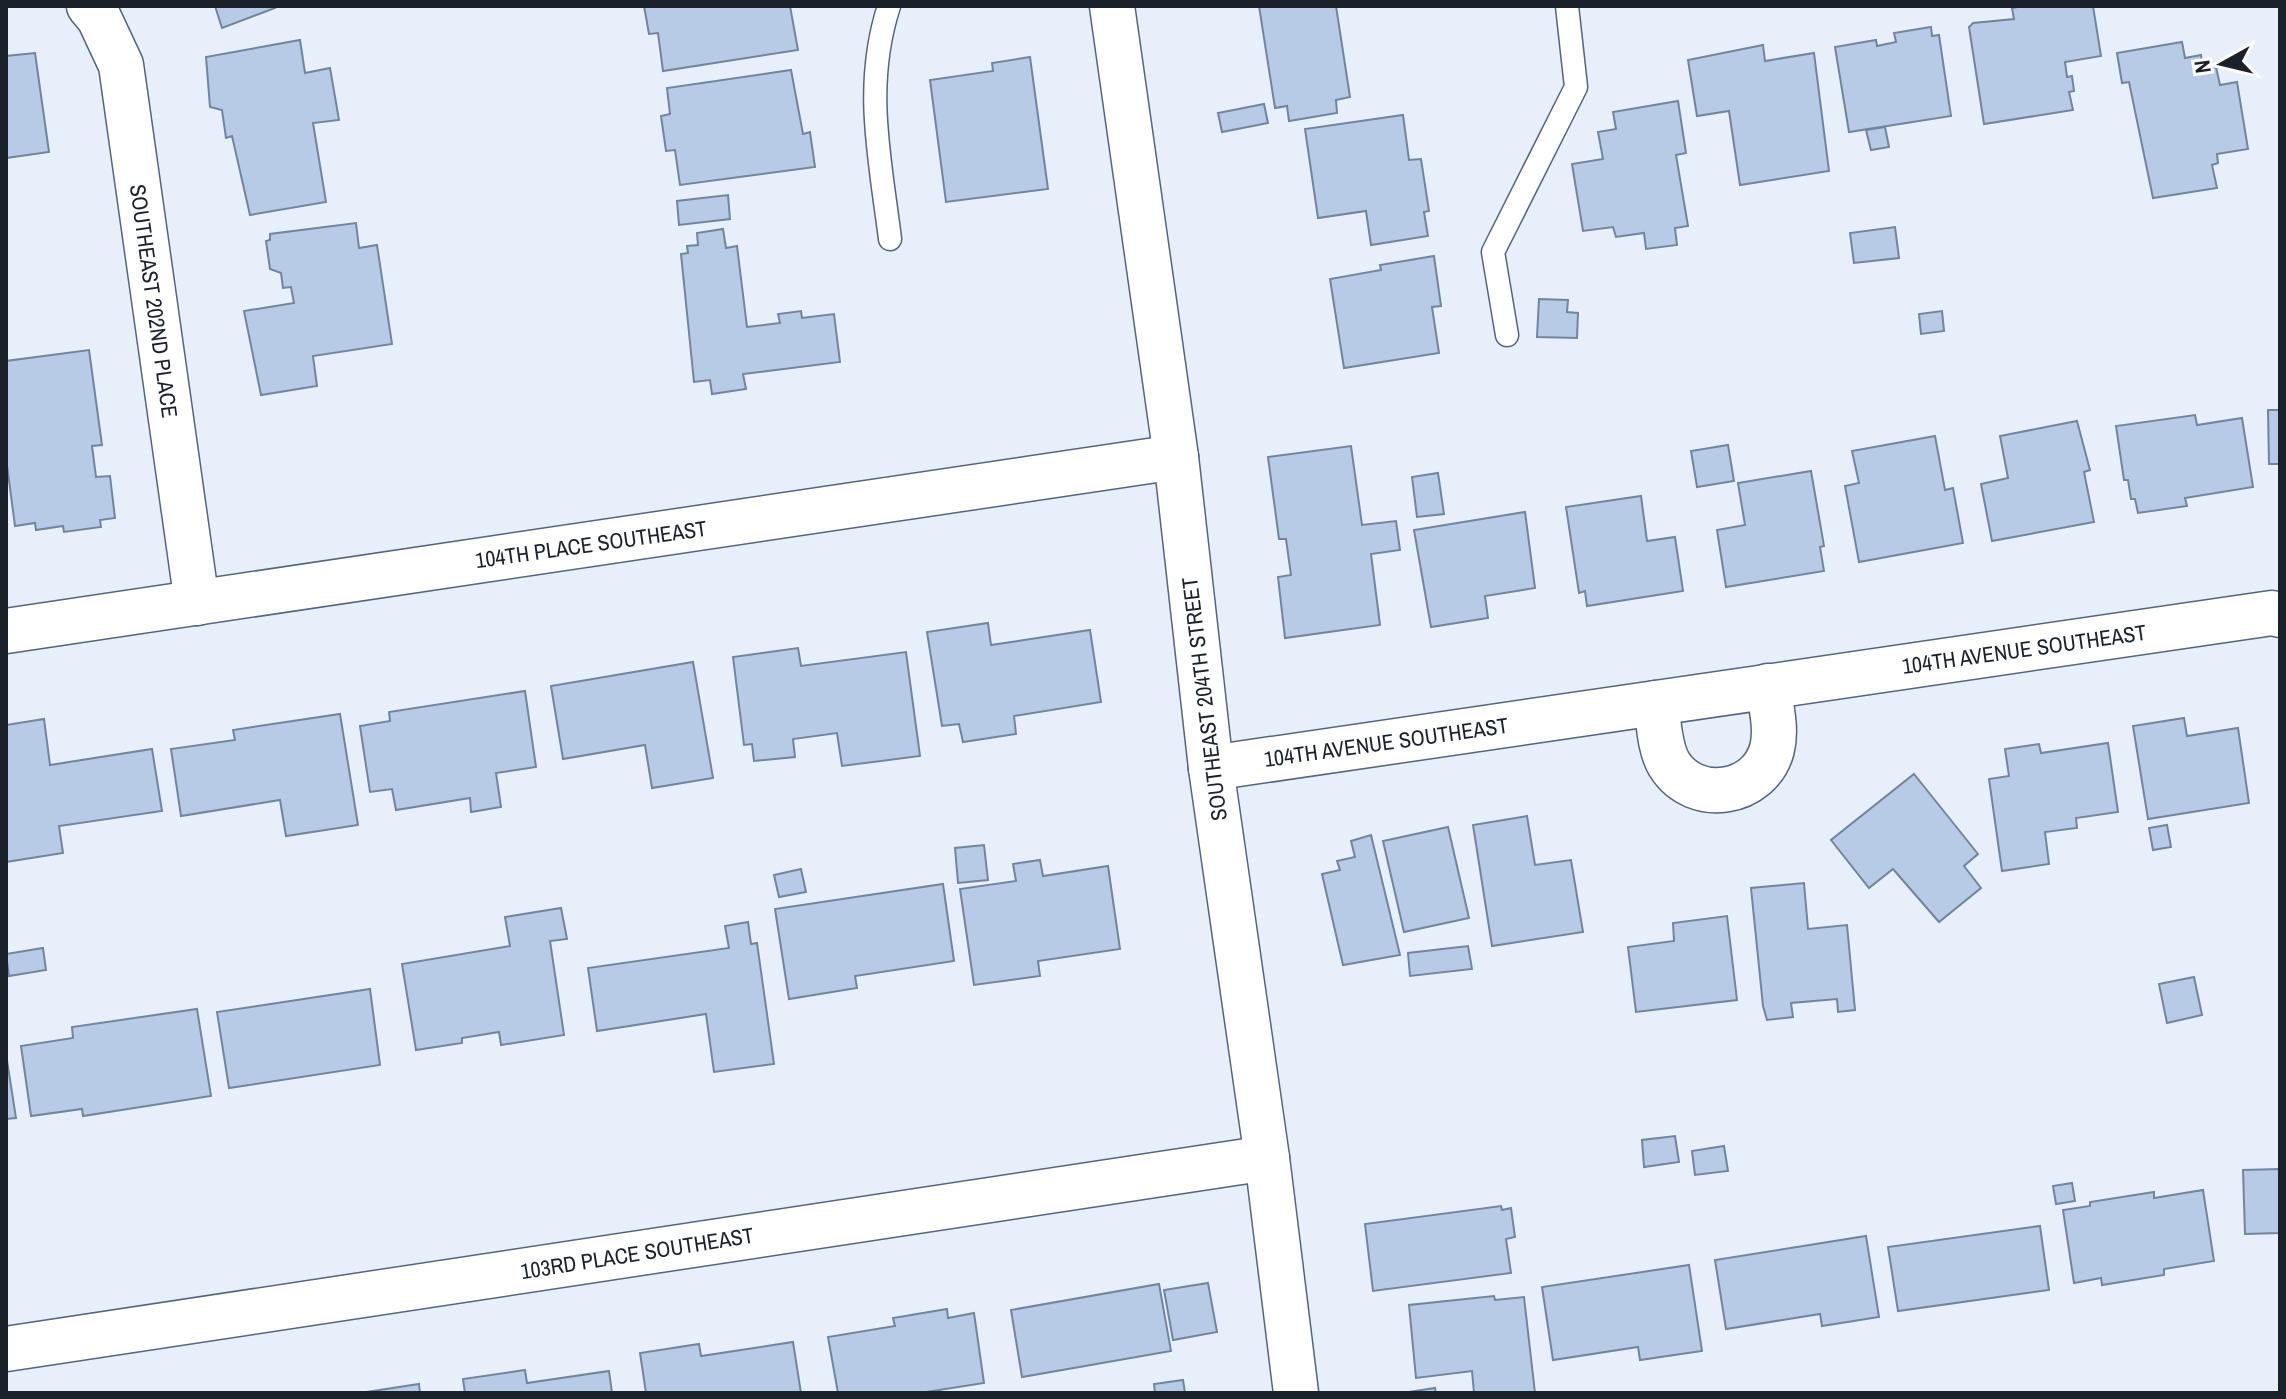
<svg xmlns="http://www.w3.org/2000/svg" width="2286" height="1399" viewBox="0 0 2286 1399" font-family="'Archivo Narrow',sans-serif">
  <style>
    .building { fill: #b7cae6; stroke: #72859e; stroke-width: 2 }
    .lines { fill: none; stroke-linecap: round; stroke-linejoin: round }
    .lane-casing { stroke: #54657e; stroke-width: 25 }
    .street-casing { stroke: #54657e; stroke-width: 47 }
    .lane { stroke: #fff; stroke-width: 22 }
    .street { stroke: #fff; stroke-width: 44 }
    .labels { text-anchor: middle; stroke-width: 7; stroke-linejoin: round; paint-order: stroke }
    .street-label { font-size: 22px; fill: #1a212b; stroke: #fff }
  </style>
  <rect width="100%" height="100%" fill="#e7effb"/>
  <g class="building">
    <path d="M215,6h59l1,2 -53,20z"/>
    <path d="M644,6h146l8,44 -135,21 -5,-38 -9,1z"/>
    <path d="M1259,6h77l14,91 -14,3 1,13 -48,8 -2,-15 -12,2z"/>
    <path d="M2023,6h70l8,50 -36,6 2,15 5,-1 2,15 -5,1 4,18 -89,14 -15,-97 4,-4 41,-4 -2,-11z"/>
    <path d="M1931,27l1,9 7,-1 12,81 -102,16 -14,-85 41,-7 1,6 19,-4 -2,-9z"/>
    <path d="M300,40l5,33 25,-5 9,52 -26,3 13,79 -76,13 -18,-79 -6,2 -4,-28 -12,-3 -4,-50z"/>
    <path d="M2182,42l3,16 16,-3 2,14 13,-2 4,18 17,-3 11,67 -31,5 1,9 -6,2 5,23 -64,10 -24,-116 -7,1 -5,-30z"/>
    <path d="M1763,45l2,16 49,-8 15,118 -89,14 -11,-74 -32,5 -9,-56z"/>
    <path d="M35,53l14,99 -43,6v-102z"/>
    <path d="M1030,57l18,132 -102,13 -16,-122 63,-9 -1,-8z"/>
    <path d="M791,70l12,64 7,-2 5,35 -135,18 -5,-35 -9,1 -5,-35 9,-2 -3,-26z"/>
    <path d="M1678,101l8,52 -10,2 12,71 -13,2 2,17 -31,4 -2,-16 -28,4 -3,-10 -30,4 -11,-67 31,-5 -5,-27 18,-3 -3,-17z"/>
    <path d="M1264,104l4,19 -46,9 -4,-19z"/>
    <path d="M1403,115l6,45 12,-1 8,52 -5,1 4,24 -57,9 -5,-34 -48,7 -13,-89z"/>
    <path d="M1885,127l4,20 -18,3 -5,-20z"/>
    <path d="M728,195l2,24 -51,6 -2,-24z"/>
    <path d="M356,223l3,25 18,-3 15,99 -79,12 4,30 -56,9 -17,-84 50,-8 -3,-16 -8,1 -2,-15 -11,-4 -4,-28 4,-1v-6z"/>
    <path d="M1895,227l4,31 -45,5 -4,-30z"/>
    <path d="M723,229l3,19 11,-2 10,81 33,-4 -2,-9 23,-3 1,7 32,-4 6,48 -97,12 3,15 -34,5 -2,-14 -16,2 -13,-128 7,-1 -1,-7 11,-1 -1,-12z"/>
    <path d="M1434,256l7,50 -9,1 7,46 -95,15 -14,-89 51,-9 -1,-5z"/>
    <path d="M1539,299l29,1 -1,12 11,1 -1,25 -40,-1z"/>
    <path d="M1942,311l2,20 -23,3 -2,-20z"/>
    <path d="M89,350l13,95 -10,1 4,31 14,-1 5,42 -15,2 1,7 -37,5 -1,-6 -27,4 -1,-7 -20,3 -9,-68v-97z"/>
    <path d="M2268,410h12v54h-11z"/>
    <path d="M2195,415l2,10 45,-7 11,69 -68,11 2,8 -49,7 -3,-14h-4l-3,-19h-4l-8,-54z"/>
    <path d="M2077,421l13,49 -6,2 10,50 -102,19 -11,-57 27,-6 -8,-42z"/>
    <path d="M1935,436l10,54 8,-2 10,55 -104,19 -14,-76 14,-3 -7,-32z"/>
    <path d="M1728,445l6,36 -37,6 -6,-36z"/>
    <path d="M1351,446l11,79 34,-4 4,29 -29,4 9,71 -95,13 -7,-61 13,-2 -5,-36h-7l-11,-82z"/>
    <path d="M1811,471l13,75 -4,1 4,24 -98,16 -9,-57 28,-5 -7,-42z"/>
    <path d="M1438,473l6,41 -27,3 -5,-40z"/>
    <path d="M1641,496l6,45 28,-4 8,54 -96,15 -2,-15 -6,2 -13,-86z"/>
    <path d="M1525,512l10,76 -50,8 3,22 -57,9 -17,-97z"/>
    <path d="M988,623l3,22 99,-15 11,72 -87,14 2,18 -53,8 -4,-18 -17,2 -15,-94z"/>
    <path d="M798,648l3,18 105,-14 14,104 -78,10 -5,-33 -44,6 2,18 -41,4 -2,-17 -8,1 -11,-88z"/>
    <path d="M693,662l20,116 -61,10 -7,-43 -82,14 -12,-73z"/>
    <path d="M525,691l11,76 -40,6 5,34 -30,5 -1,-14 -74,12 -4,-21 -22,3 -10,-66 30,-5 -1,-9z"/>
    <path d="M340,714l18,111 -72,11 -6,-36 -99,16 -10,-67 64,-9 -2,-10z"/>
    <path d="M2184,718l3,18 51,-8 11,75 -101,16 -15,-93z"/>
    <path d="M44,719l6,46 102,-16 10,62 -103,15 4,27 -57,9v-137z"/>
    <path d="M2108,743l10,69 -42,6 1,10 -32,4 4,32 -47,7 -13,-92 20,-3 -4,-27 34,-5 2,9z"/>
    <path d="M1914,774l64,80 -14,12 17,22 -42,34 -46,-53 -24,19 -38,-48z"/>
    <path d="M1527,816l8,49 36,-5 12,72 -91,14 -19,-121z"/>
    <path d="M2167,825l4,22 -18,3 -4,-22z"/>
    <path d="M1448,827l21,91 -65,14 -21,-91z"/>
    <path d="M1371,835l29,120 -57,10 -21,-91 18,-4 -3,-9 18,-4 -4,-16z"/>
    <path d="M984,845l4,35 -30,3 -3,-35z"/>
    <path d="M1040,860l3,16 65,-10 12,83 -82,12 2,15 -66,9 -14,-96 56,-8 -3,-17z"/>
    <path d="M801,869l5,23 -27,5 -5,-22z"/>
    <path d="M1804,883l4,46 39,-4 8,85 -17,2 -1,-13 -46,4 2,14 -26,3 -4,-14 -12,-118z"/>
    <path d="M943,884l11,77 -99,15 2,12 -68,11 -14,-90z"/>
    <path d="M561,908l6,31 -17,2 14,94 -63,10 -2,-13 -37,6v5l-46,7 -14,-86 108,-18 -5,-29z"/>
    <path d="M1727,916l10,84 -101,12 -8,-65 46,-6 -1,-18z"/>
    <path d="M748,922l3,22 6,-1 17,121 -60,8 -8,-58 -109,17 -9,-63 141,-20 -4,-22z"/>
    <path d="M1468,946l4,23 -62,7 -2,-23z"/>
    <path d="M43,948l3,22 -37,6 -3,-22z"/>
    <path d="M2194,977l8,38 -35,8 -8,-39z"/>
    <path d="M370,989l10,76 -151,23 -12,-76z"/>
    <path d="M197,1009l14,87 -128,20 -1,-7 -51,7 -10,-70 52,-8 -1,-11z"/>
    <path d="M6,1054l10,64 -10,1z"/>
    <path d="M1675,1136l4,26 -35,5 -2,-27z"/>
    <path d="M1724,1146l4,25 -33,4 -3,-24z"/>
    <path d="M2280,1169v64l-35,1 -2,-64z"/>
    <path d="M2072,1183l3,18 -19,3 -3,-18z"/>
    <path d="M2203,1190l11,71 -50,8v6l-62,10 -1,-7 -27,5 -11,-73 27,-4v-4l64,-10v6z"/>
    <path d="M1501,1206l1,4 9,-2 4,29 -9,2 5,34 -138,18 -8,-67z"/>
    <path d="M2040,1226l9,64 -151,21 -10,-64z"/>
    <path d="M1866,1236l13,81 -57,9 -2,-12 -94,15 -11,-69z"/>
    <path d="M1689,1265l13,86 -62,9 -2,-13 -85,13 -11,-73z"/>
    <path d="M1208,1283l9,49 -44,8 -9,-50z"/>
    <path d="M1159,1284l12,67 -149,26 -11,-67z"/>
    <path d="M1494,1296l1,4 29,-3 11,96h-61l-2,-22 -56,7 -7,-73z"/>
    <path d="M947,1309l1,9 26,-5 10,70 -64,10h-82l-10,-56 67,-11 -2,-8z"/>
    <path d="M793,1342l8,51h-155l-6,-40 59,-9 2,12z"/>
    <path d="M525,1370l2,13 82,-12 3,22h-147l-2,-14z"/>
    <path d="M1183,1380l2,13h-30l-1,-9z"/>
    <path d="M419,1384l1,9h-60z"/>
    <path d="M1435,1388l1,5h-34z"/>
  </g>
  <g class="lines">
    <defs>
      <g id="lane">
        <path d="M889,6c-26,80 -9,152 1,233"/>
        <path d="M1507,335l-14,-83 83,-165 -9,-81"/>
      </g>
      <g id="street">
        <path d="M89,6l10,12 22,47 76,538"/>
        <path d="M1112,6l64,451 35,311 56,390 29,235"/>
        <path d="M6,631l1170,-174"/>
        <path d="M1656,703c3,19 3,44 13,61 26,42 91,31 103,-15 5,-20 -1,-43 -4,-63"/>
        <path d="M1211,768l1061,-155 8,2"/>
        <path d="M6,1349l1261,-191"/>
      </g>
    </defs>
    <use href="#lane" class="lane-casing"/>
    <use href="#street" class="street-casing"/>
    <use href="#lane" class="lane"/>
    <use href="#street" class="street"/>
  </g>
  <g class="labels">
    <g class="street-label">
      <text transform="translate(154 301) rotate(82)" y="8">SOUTHEAST 202ND PLACE</text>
      <text transform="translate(591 544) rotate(-8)" y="8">104TH PLACE SOUTHEAST</text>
      <text transform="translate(2024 649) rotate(-8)" y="8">104TH AVENUE SOUTHEAST</text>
      <text transform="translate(1204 699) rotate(-97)" y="8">SOUTHEAST 204TH STREET</text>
      <text transform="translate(1386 742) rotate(-8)" y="8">104TH AVENUE SOUTHEAST</text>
      <text transform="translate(637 1253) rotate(-9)" y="8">103RD PLACE SOUTHEAST</text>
    </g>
  </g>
  <rect width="2286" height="1399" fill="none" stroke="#1a212b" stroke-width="16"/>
  <g transform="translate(2222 64) rotate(262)" stroke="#ffffff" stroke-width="6" paint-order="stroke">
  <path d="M0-6L14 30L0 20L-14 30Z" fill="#1a212b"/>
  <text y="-12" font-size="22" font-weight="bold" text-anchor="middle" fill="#1a212b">N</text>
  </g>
</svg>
